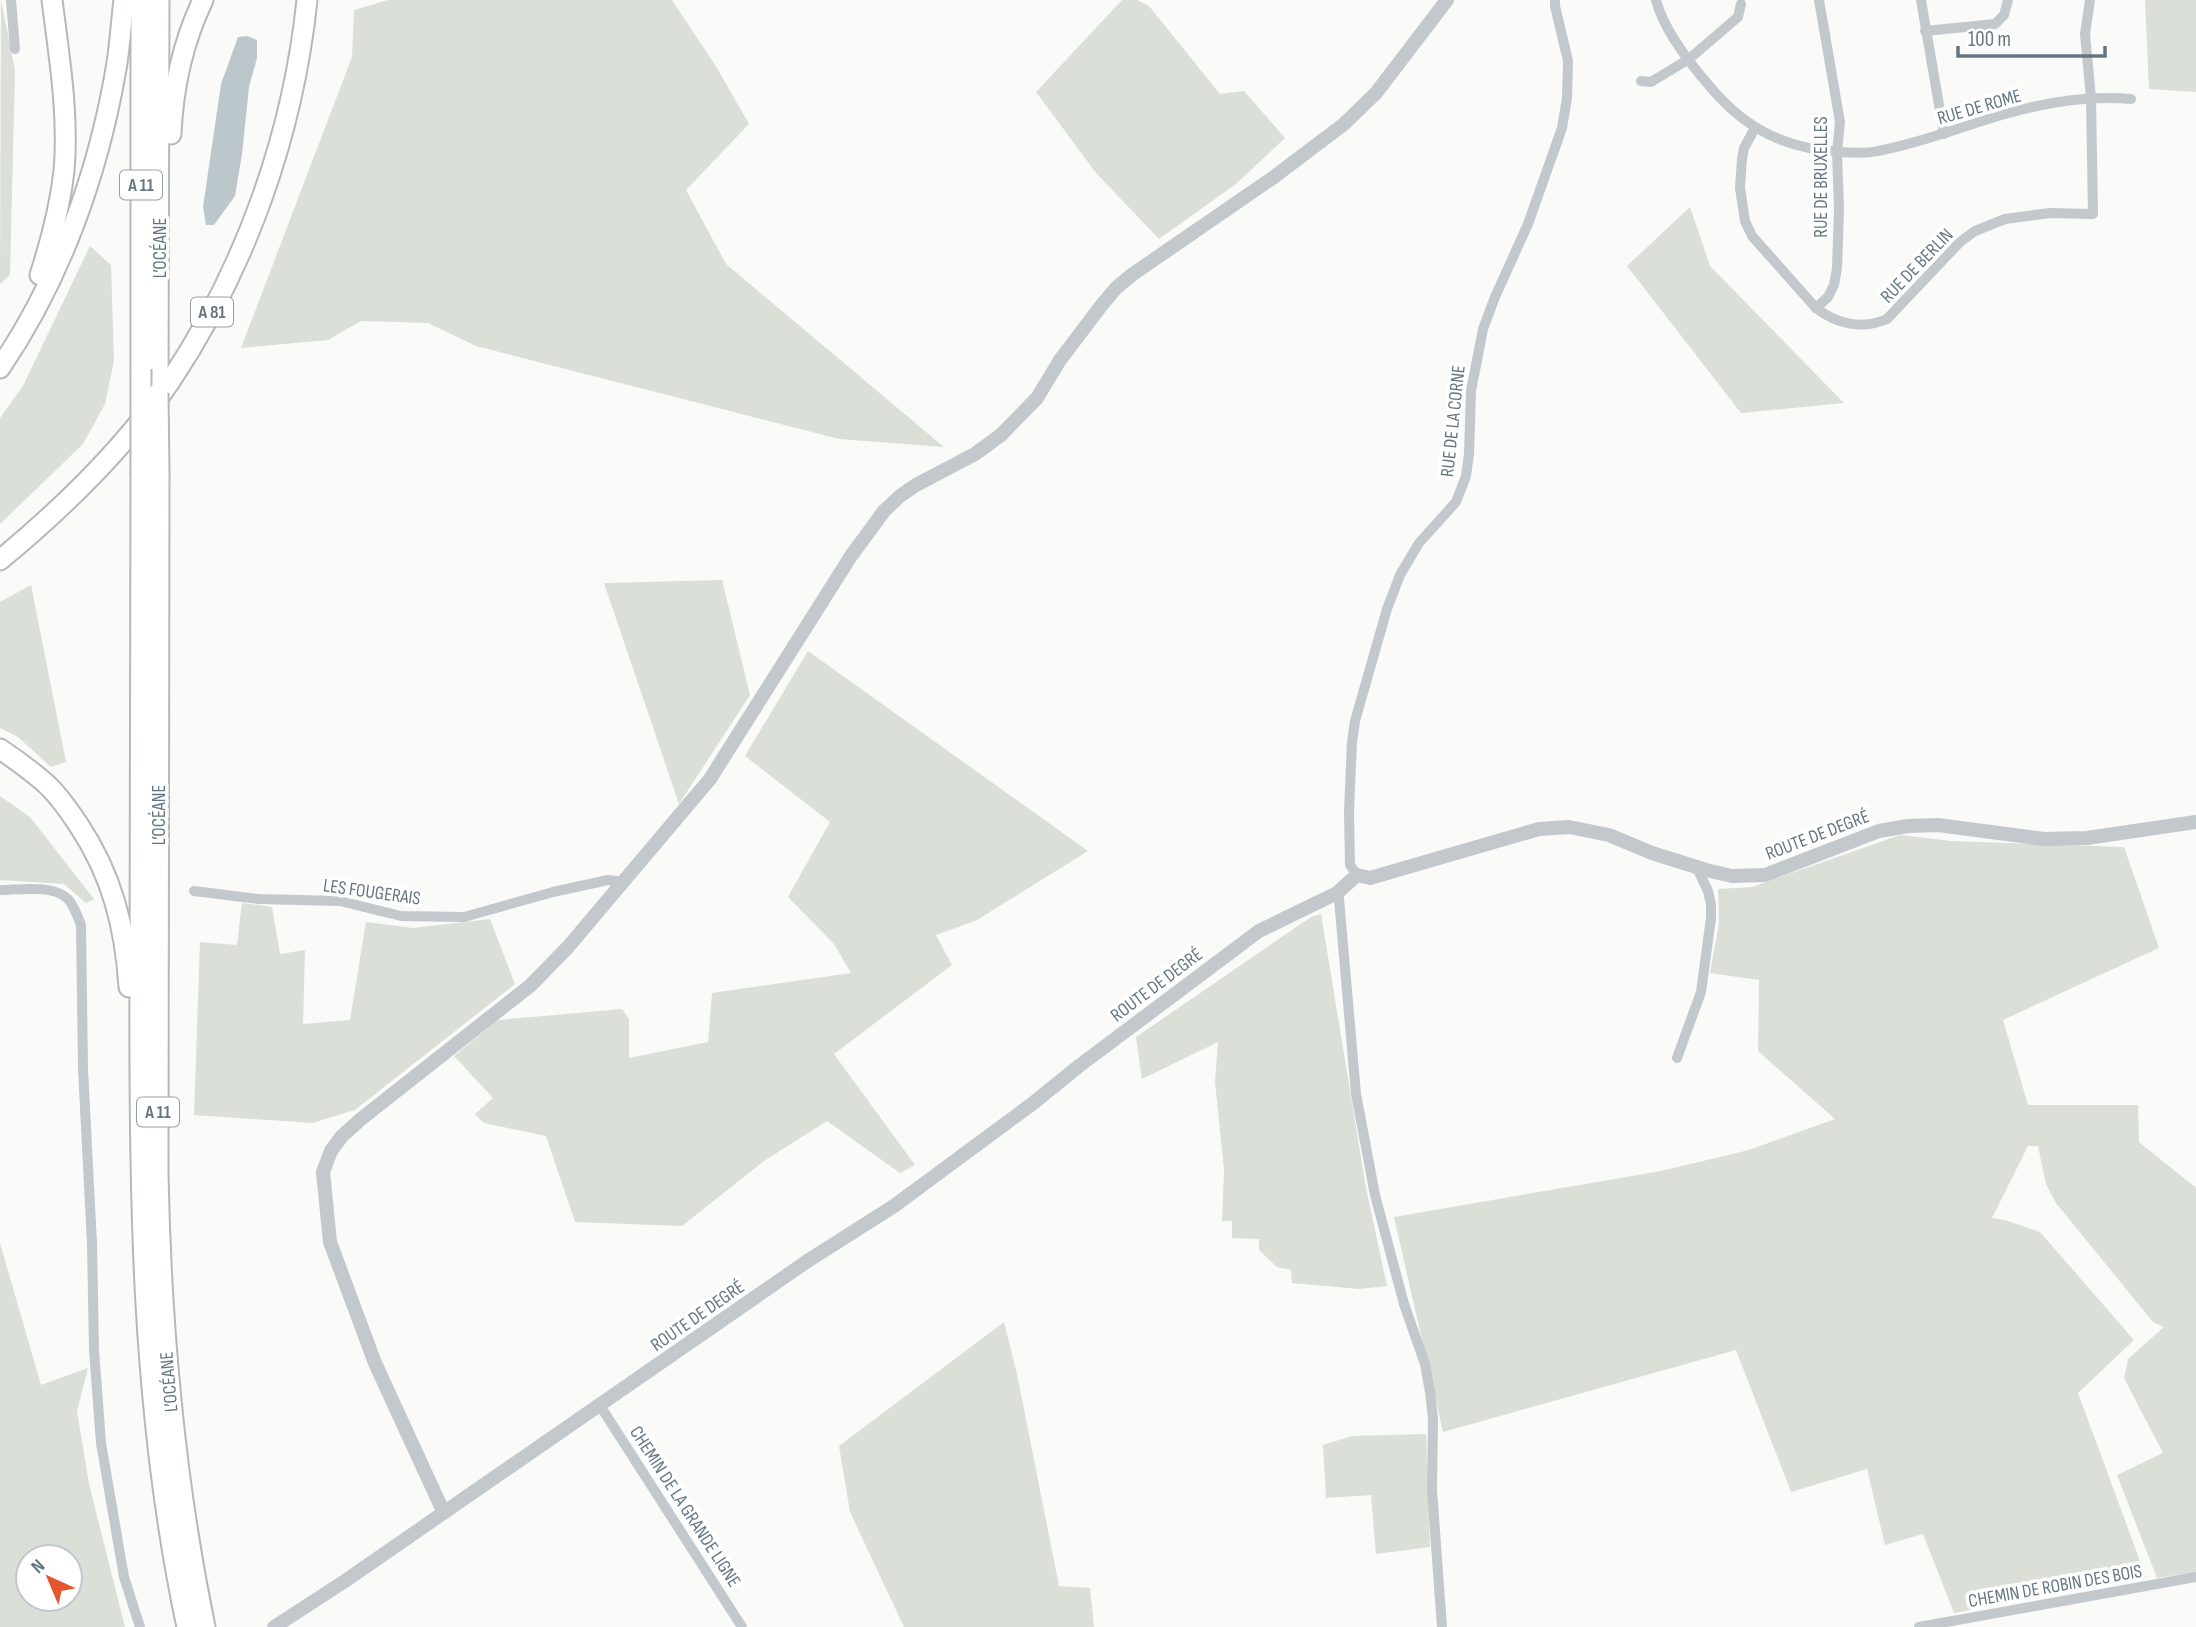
<svg xmlns="http://www.w3.org/2000/svg" width="2196" height="1627" viewBox="0 0 2196 1627" font-family="'Sofia Sans Condensed',sans-serif">
  <style>
    .green { fill: #dadfd7; fill-rule: evenodd }
    .water { fill: #bbc7cb }
    .lines { fill: none; stroke-linecap: round; stroke-linejoin: round }
    .motorway-casing { stroke: #b4b9bd; stroke-width: 23 }
    .minor { stroke: #c3c8cc; stroke-width: 10 }
    .tertiary { stroke: #c3c8cc; stroke-width: 14 }
    .motorway { stroke: #fff; stroke-width: 19 }
    .motorway-bridge-casing { stroke: #b4b9bd; stroke-width: 23; stroke-linecap: butt }
    .motorway-bridge { stroke: #fff; stroke-width: 19 }
    .labels { text-anchor: middle; stroke-width: 7; stroke-linejoin: round; paint-order: stroke }
    .shield { fill: #fff; stroke: #939fa8; stroke-width: 2 }
    .shield-label { font-size: 18px; font-weight: bold; fill: #657683 }
    .street-label { font-size: 19px; fill: #657683; stroke: #fff }
  </style>
  <rect width="100%" height="100%" fill="#fafaf8"/>
  <g class="green">
    <path d="M1,0l14,70 -5,205 -10,9z"/>
    <path d="M388,0h284l45,68 32,56 -63,66 40,74 218,183 -105,-8 -363,-93 -48,-23 -67,-2 -33,19 -87,8 111,-291 2,-47z"/>
    <path d="M1122,0h15l12,6 71,88 24,-3 41,47 -49,46 -77,55 -63,-66 -60,-81z"/>
    <path d="M2145,0h51v92l-47,-3z"/>
    <path d="M1690,207l20,59 134,137 -103,10 -114,-147z"/>
    <path d="M90,246l21,19 3,96 -9,43 -22,40 -83,80v-106l23,-32z"/>
    <path d="M722,580l28,115 -71,109 -75,-221z"/>
    <path d="M31,585l35,177 -15,5 -33,-30 -18,-9v-126z"/>
    <path d="M808,651l280,200 -111,69 -41,15 16,30 -118,89 81,111 -15,8 -73,-52 -63,40 -82,65 -107,-4 -29,-86 -62,-13 -9,-9 18,-16 -39,-42 44,-36 124,-11 7,10v39l79,-16 4,-49 139,-20 -17,-29 -46,-47 42,-75 -85,-66z"/>
    <path d="M0,796l30,21 64,82 -8,4 -22,-19 -64,-4z"/>
    <path d="M1900,835l51,6 173,6 35,101 -156,72 25,85h110l1,37 57,46v384l-39,6 -40,-103 46,-22 -39,-75 4,-19 36,-32 -11,-5 -97,-119 -10,-19 -8,-38h-10l-36,72 13,2 35,12 94,108 -56,53 68,184 -192,36 -31,-79 -38,11 -18,-76 -76,23 -55,-142 -293,82 -49,-215 267,-46 88,-21 86,-31 -77,-68 1,-71 -49,-7 9,-50 -1,-34 34,-2z"/>
    <path d="M242,903l30,4 8,47 25,-4 -2,74 47,-4 16,-98 47,6 77,-9 25,65 -160,126 -43,13 -118,-8 6,-173 37,3z"/>
    <path d="M1321,914l45,274 21,98 -28,3 -67,-6 -1,-13 -14,-3 -18,-17v-11l-27,-1v-17h-10l2,-52 -9,-87 3,-40 -76,37 -6,-42 175,-120z"/>
    <path d="M0,1243l41,142 47,-17 -11,43 12,73 36,143h-125zM70,1557v42h-42v-42z"/>
    <path d="M1004,1322l13,52 42,212 31,2 4,39h-190l-54,-115 -11,-66z"/>
    <path d="M1426,1434l4,113 -54,7 -5,-59 -45,3 -3,-53 29,-9z"/>
  </g>
  <path class="water" d="M247,36l10,4v18l-8,29 -7,67 -7,42 -21,29h-8l-3,-18 18,-123 17,-47z"/>
  <g class="lines">
    <defs>
      <g id="motorway">
        <path d="M141,0v369"/>
        <path d="M171,134c2,-47 12,-92 32,-134"/>
        <path d="M40,275c11,-34 20,-68 24,-104 5,-56 -5,-115 -12,-171"/>
        <path d="M0,368c60,-88 98,-194 116,-299 4,-22 5,-46 8,-69"/>
        <path d="M158,393l1,-393"/>
        <path d="M159,474l-1,700c3,153 16,303 47,453"/>
        <path d="M141,475c0,166 -1,332 -1,499 -1,219 1,438 47,653"/>
        <path d="M0,560c63,-52 125,-112 171,-180 75,-113 122,-245 136,-380"/>
        <path d="M0,749c15,10 30,21 44,33 13,11 24,27 34,42 34,51 47,102 51,163"/>
      </g>
    </defs>
    <use href="#motorway" class="motorway-casing"/>
    <g class="minor">
      <path d="M11,0l4,49"/>
      <path d="M1656,0c8,31 35,65 56,89 35,41 75,60 129,63 12,1 24,2 37,-1 49,-9 94,-29 142,-41 35,-9 75,-14 111,-11"/>
      <path d="M1921,0l23,134"/>
      <path d="M1925,31l70,-7 9,-9 4,-15"/>
      <path d="M1641,81l10,1 38,-23 49,-42 3,-13"/>
      <path d="M1755,128l-11,20 -2,11 -2,29 5,33 7,15 64,72c21,16 46,22 71,11l73,-77 15,-11 30,-12 45,-6 43,1 -2,-116 -6,-64 5,-34"/>
      <path d="M1816,308l12,-11 6,-12 3,-17 2,-59 -2,-57 3,-30 -21,-122"/>
      <path d="M1357,875l-7,-10 -1,-53 3,-70 3,-21 32,-112 13,-34 19,-32 37,-41 10,-26 3,-22 2,-63 12,-62 12,-32 33,-73 34,-96 5,-30 1,-37 -13,-55v-6"/>
      <path d="M0,890c19,0 53,-6 68,9 6,7 10,18 13,26l2,144 9,175 2,106 7,93 23,134 16,50"/>
      <path d="M194,891l64,8 82,2 61,15 63,1 89,-25 55,-12 16,2"/>
      <path d="M1337,893l2,6 17,195 19,101 29,109 21,60 5,28 3,27 -1,71 10,137"/>
      <path d="M1677,1058l24,-66 10,-74v-14l-3,-13 -11,-23"/>
      <path d="M599,1404l143,223"/>
      <path d="M1919,1627l277,-50"/>
    </g>
    <g class="tertiary">
      <path d="M443,1511l-68,-148 -45,-121 -7,-70 8,-21 11,-15 19,-17 170,-134 37,-38 142,-168 141,-223 33,-45 16,-15 16,-11 59,-31 26,-19 36,-37 23,-38 41,-54 15,-18 17,-14 141,-97 70,-53 32,-31 71,-93"/>
      <path d="M274,1627l71,-46 464,-321 85,-54 138,-102 47,-38 180,-135 78,-38 20,-18 13,3 169,-49 30,-2 40,8 43,18 54,17 26,6 33,-1 114,-44 29,-5 30,-1 106,14 43,-1 109,-16"/>
    </g>
    <use href="#motorway" class="motorway"/>
    <defs>
      <g id="motorway-bridge">
        <path d="M158,393l1,81"/>
        <path d="M141,475v-106"/>
      </g>
    </defs>
    <use href="#motorway-bridge" class="motorway-bridge-casing"/>
    <use href="#motorway-bridge" class="motorway-bridge"/>
  </g>
  <g class="labels">
    <g class="shield">
      <rect x="120" y="170.5" width="42" height="29" rx="5"/>
      <rect x="191" y="297.5" width="42" height="29" rx="5"/>
      <rect x="137" y="1097.5" width="42" height="29" rx="5"/>
    </g>
    <g class="shield-label">
      <text x="141" y="191">A 11</text>
      <text x="212" y="318">A 81</text>
      <text x="158" y="1118">A 11</text>
    </g>
    <g class="street-label">
      <text transform="translate(1979 106) rotate(-16)" y="7">RUE DE ROME</text>
      <text transform="translate(1820 177) rotate(-90)" y="7">RUE DE BRUXELLES</text>
      <text transform="translate(159 248) rotate(-90)" y="7">L’OCÉANE</text>
      <text transform="translate(1916 265) rotate(-46)" y="7">RUE DE BERLIN</text>
      <text transform="translate(1452 421) rotate(-84)" y="7">RUE DE LA CORNE</text>
      <text transform="translate(158 815) rotate(-90)" y="7">L’OCÉANE</text>
      <text transform="translate(1817 834) rotate(-21)" y="7">ROUTE DE DEGRÉ</text>
      <text transform="translate(372 891) rotate(8)" y="7">LES FOUGERAIS</text>
      <text transform="translate(1156 984) rotate(-37)" y="7">ROUTE DE DEGRÉ</text>
      <text transform="translate(697 1315) rotate(-35)" y="7">ROUTE DE DEGRÉ</text>
      <text transform="translate(168 1382) rotate(-95)" y="7">L’OCÉANE</text>
      <text transform="translate(686 1506) rotate(57)" y="7">CHEMIN DE LA GRANDE LIGNE</text>
      <text transform="translate(2055 1585) rotate(-10)" y="7">CHEMIN DE ROBIN DES BOIS</text>
    </g>
  </g>
  <g transform="translate(49 1578) rotate(316)"><circle r="33" fill="#ffffff" stroke="#c1c8cd" stroke-width="2"/>
  <path d="M0-5L12 26L0 18L-12 26Z" fill="#e4572e"/>
  <text y="-10" font-size="19" font-weight="bold" text-anchor="middle" fill="#657683">N</text>
  </g>
  <path d="M1958 46v10h147v-10" fill="none" stroke="#657683" stroke-width="3.5"/>
  <text x="1968" y="46" font-size="21" fill="#657683" stroke="#ffffff" stroke-width="5" paint-order="stroke">100 m</text>
</svg>
